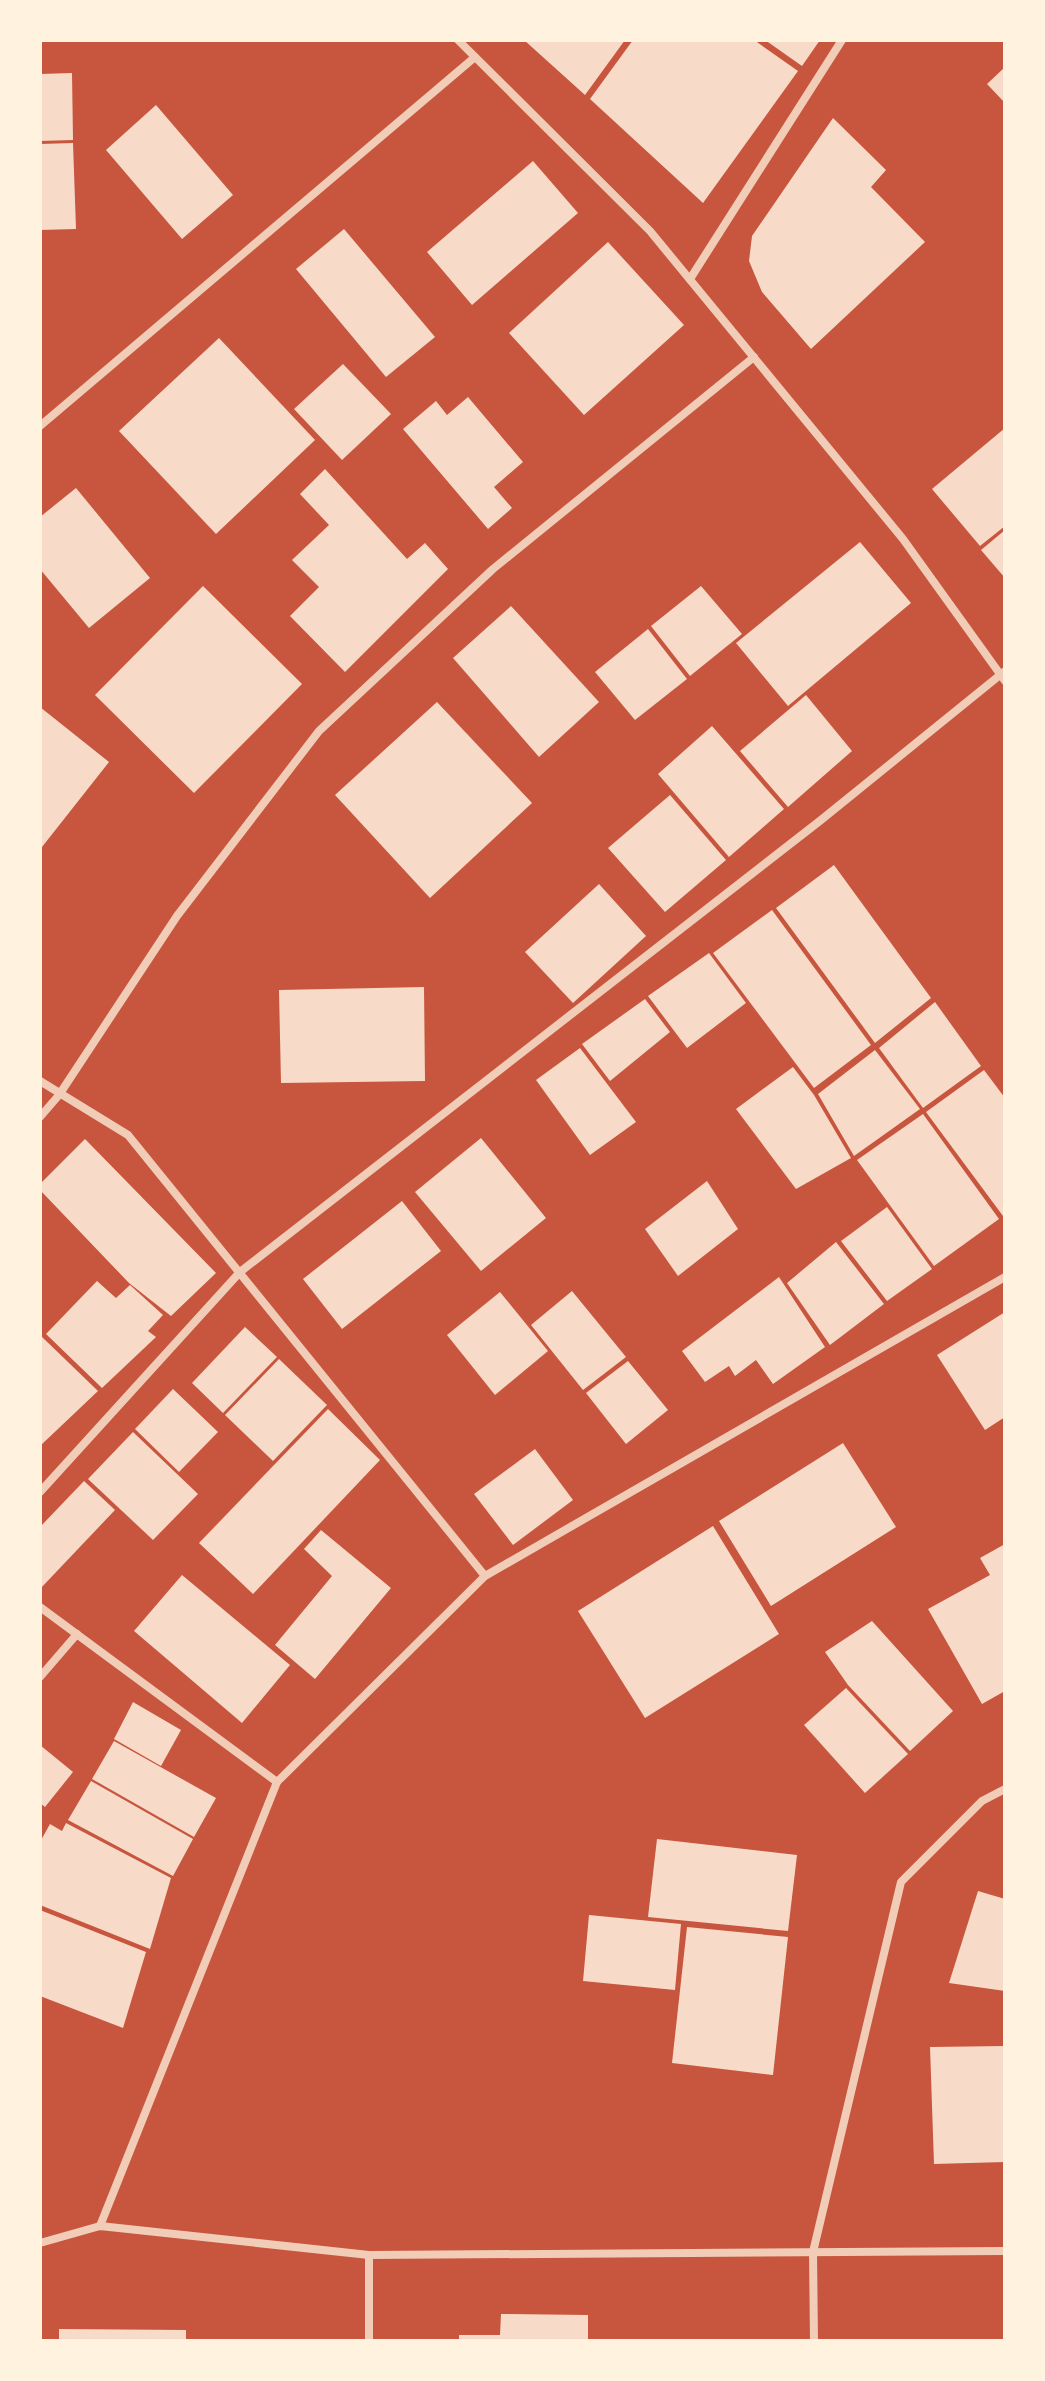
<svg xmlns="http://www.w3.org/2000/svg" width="1045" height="2381" viewBox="0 0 1045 2381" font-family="Inter,sans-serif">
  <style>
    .building { fill: #f7dbc8 }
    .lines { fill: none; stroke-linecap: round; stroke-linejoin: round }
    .minor { stroke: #f1ccb7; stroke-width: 8 }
  </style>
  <rect width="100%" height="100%" fill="#c8553d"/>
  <g class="building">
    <path d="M524,40h101l-40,55z"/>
    <path d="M633,40h121l44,31 -95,132 -113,-104z"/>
    <path d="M765,40h55l-18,26z"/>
    <path d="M1005,67v36l-18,-19z"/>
    <path d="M72,73l1,67 -33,1v-67z"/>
    <path d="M156,105l77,90 -51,44 -76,-89z"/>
    <path d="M833,118l53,52 -15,17 54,55 -114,107 -49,-57 -13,-31 3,-25z"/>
    <path d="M73,143l3,86 -36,1v-86z"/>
    <path d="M533,161l45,52 -106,92 -45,-53z"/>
    <path d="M344,229l91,108 -49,40 -90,-108z"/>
    <path d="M608,242l76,83 -100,90 -75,-82z"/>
    <path d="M219,338l96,102 -99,94 -97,-103z"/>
    <path d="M343,364l48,50 -49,46 -48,-51z"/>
    <path d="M468,397l55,65 -29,25 18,21 -24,21 -85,-100 33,-28 11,14z"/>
    <path d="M1005,428v98l-25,20 -48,-57z"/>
    <path d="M325,469l82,90 18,-16 23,26 -103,103 -55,-56 29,-29 -27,-27 37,-35 -29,-31z"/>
    <path d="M76,488l74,90 -61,50 -49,-59v-52z"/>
    <path d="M1005,530v48l-24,-28z"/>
    <path d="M860,542l51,61 -123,103 -52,-63z"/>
    <path d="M203,586l99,98 -108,109 -99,-98z"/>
    <path d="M701,586l41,48 -52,42 -39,-50z"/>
    <path d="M511,606l88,96 -60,55 -86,-99z"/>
    <path d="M648,629l39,50 -52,41 -40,-48z"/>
    <path d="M806,695l46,56 -64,56 -48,-56z"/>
    <path d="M437,702l95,101 -102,95 -95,-103z"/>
    <path d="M40,707l69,55 -67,85 -2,-2z"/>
    <path d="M712,726l72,83 -55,48 -71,-83z"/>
    <path d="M670,795l56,65 -61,52 -57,-64z"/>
    <path d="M834,865l97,133 -56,45 -99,-135z"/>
    <path d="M599,884l47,52 -73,67 -48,-51z"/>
    <path d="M772,910l99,135 -57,43 -101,-135z"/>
    <path d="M709,953l37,50 -59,45 -39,-52z"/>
    <path d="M424,987l1,94 -144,2 -2,-93z"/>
    <path d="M645,999l25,33 -60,49 -28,-37z"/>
    <path d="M935,1002l46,64 -58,42 -44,-60z"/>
    <path d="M580,1048l56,74 -46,33 -54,-75z"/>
    <path d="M875,1050l45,59 -66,47 -36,-62z"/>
    <path d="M793,1067l21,28 37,63 -55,31 -60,-80z"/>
    <path d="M984,1070l21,28v117l-2,1 -77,-104z"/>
    <path d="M923,1114l76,105 -65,47 -77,-106z"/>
    <path d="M481,1138l65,80 -65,53 -66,-79z"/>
    <path d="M85,1139l131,134 -45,43 -42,-33 -89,-93v-6z"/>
    <path d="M707,1181l31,48 -60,47 -33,-47z"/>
    <path d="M402,1201l39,50 -99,78 -39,-50z"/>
    <path d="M887,1207l45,62 -45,32 -46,-60z"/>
    <path d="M836,1242l48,62 -54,41 -43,-62z"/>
    <path d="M779,1277l46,70 -52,37 -17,-24 -21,16 -6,-10 -24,16 -23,-31z"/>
    <path d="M97,1281l19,17 14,-13 33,30 -15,16 8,6 -54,51 -56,-54z"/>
    <path d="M572,1291l54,66 -43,33 -52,-65z"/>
    <path d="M500,1292l48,59 -53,44 -48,-60z"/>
    <path d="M1005,1312v105l-20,13 -48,-75z"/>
    <path d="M245,1327l32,30 -54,56 -31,-30z"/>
    <path d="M40,1335l58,56 -58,55z"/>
    <path d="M279,1359l48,46 -54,56 -48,-46z"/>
    <path d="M628,1361l40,49 -42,34 -40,-51z"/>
    <path d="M173,1389l45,43 -39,40 -44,-43z"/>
    <path d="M328,1409l52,51 -127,134 -54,-51z"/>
    <path d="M133,1432l65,62 -45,46 -65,-61z"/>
    <path d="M843,1443l53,84 -125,79 -52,-85z"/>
    <path d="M535,1449l38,51 -60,45 -39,-51z"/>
    <path d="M84,1481l31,29 -75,79v-62z"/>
    <path d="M713,1526l66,108 -134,84 -67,-107z"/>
    <path d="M321,1530l70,58 -76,91 -40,-34 57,-69 -28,-27z"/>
    <path d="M1005,1544v147l-23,13 -54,-95 62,-34 -10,-17z"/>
    <path d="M182,1575l108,90 -48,58 -108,-92z"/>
    <path d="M872,1621l81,90 -43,40 -62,-66 -23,-33z"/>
    <path d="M846,1688l62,66 -43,39 -61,-68z"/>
    <path d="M133,1702l48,28 -20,36 -47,-27z"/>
    <path d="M114,1741l102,57 -22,39 -102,-58z"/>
    <path d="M40,1745l33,27 -28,35 -5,-4z"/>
    <path d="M91,1781l102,58 -20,37 -105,-56z"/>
    <path d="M66,1823l105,55 -21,71 -110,-44v-63l10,-18 12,7z"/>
    <path d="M657,1839l140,16 -9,76 -140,-14z"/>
    <path d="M978,1891l27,8v92l-56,-8z"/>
    <path d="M40,1910l106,42 -23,76 -83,-32z"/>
    <path d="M589,1915l92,9 -6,66 -92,-9z"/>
    <path d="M687,1927l101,10 -15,138 -101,-12z"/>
    <path d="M1005,2046v116l-71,2 -4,-117z"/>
    <path d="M501,2314l87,1v26h-129v-6h41z"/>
    <path d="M59,2329l127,1v11h-127z"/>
  </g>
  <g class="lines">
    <g class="minor">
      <path d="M458,40l192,191 253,308 102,142"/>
      <path d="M690,279l152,-239"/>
      <path d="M40,426l435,-369"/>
      <path d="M40,1081l88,54 357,441"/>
      <path d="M40,1117l19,-22 118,-179 142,-185 174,-162 261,-212"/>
      <path d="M40,1492l200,-220 581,-452 184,-149"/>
      <path d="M40,1607l237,175 -177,444"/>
      <path d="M40,1677l37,-43"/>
      <path d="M277,1782l208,-206 520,-299"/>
      <path d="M40,2243l60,-17 269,29 636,-4"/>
      <path d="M369,2255v86"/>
      <path d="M814,2341l-1,-89 88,-370 81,-81 23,-12"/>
    </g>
  </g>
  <rect width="1045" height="2381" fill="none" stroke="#fff3e0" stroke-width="84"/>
</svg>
